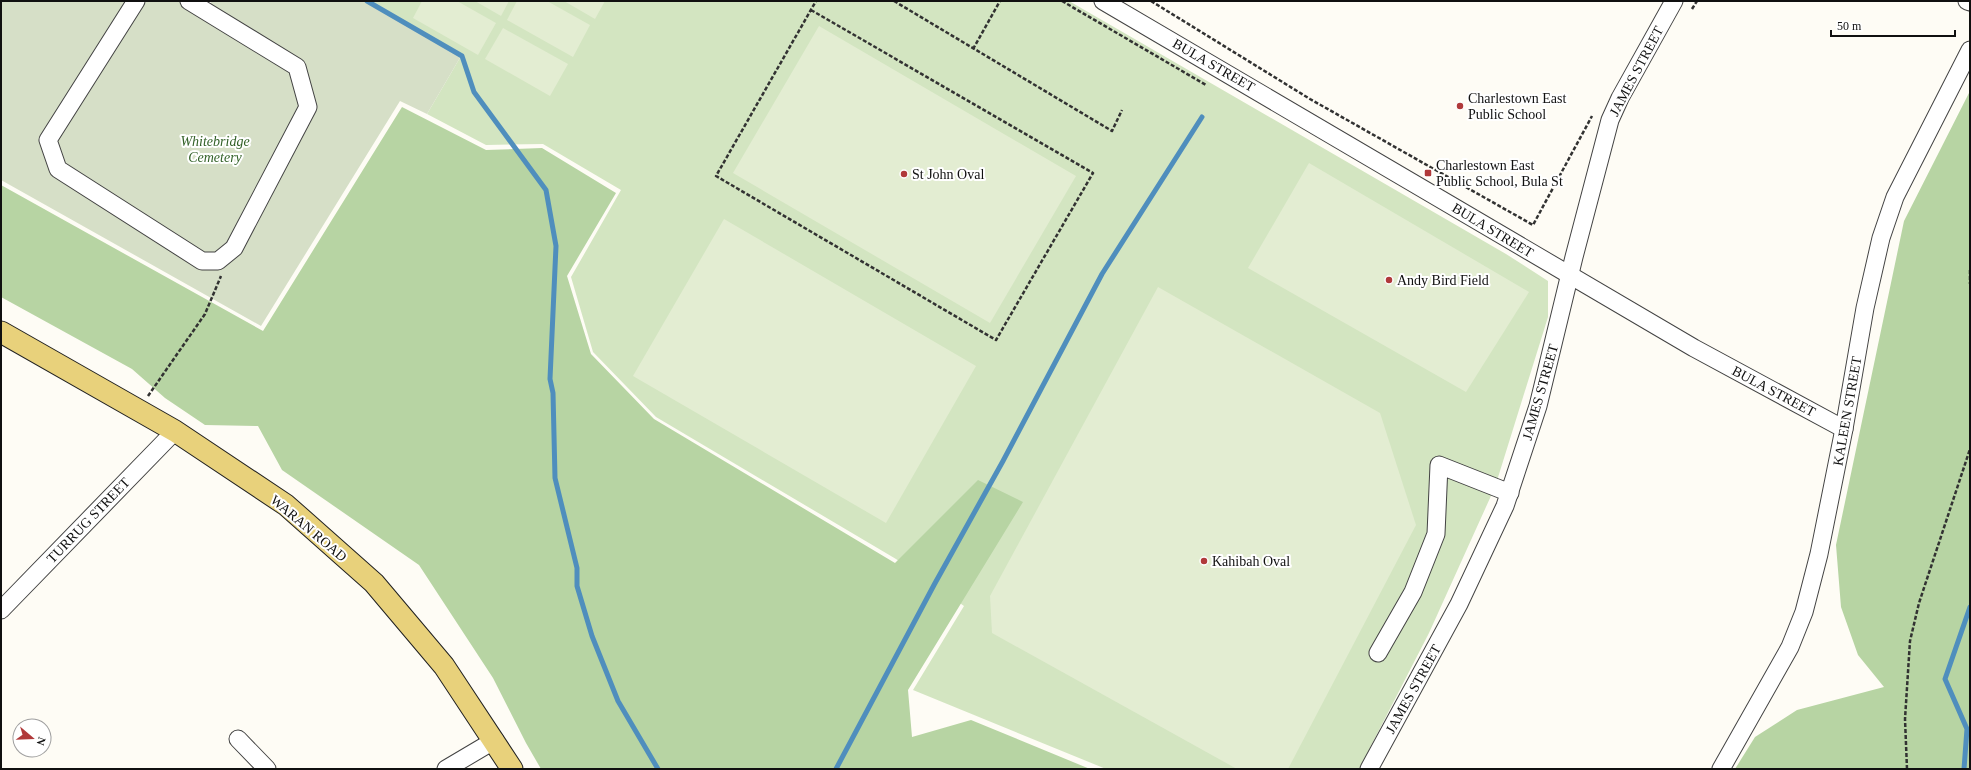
<svg xmlns="http://www.w3.org/2000/svg" width="1971" height="770" viewBox="0 0 1971 770" font-family="Georgia,serif">
  <style>
    .green { fill: #d3e5c1 }
    .forest { fill: #b7d4a3 }
    .cemetery { fill: #d6dfc7 }
    .pitch { fill: #e3edd2 }
    .lines { fill: none; stroke-linecap: round; stroke-linejoin: round }
    .stream { stroke: #4f8ebd; stroke-width: 5 }
    .minor-casing { stroke: #434343; stroke-width: 19 }
    .major-casing { stroke: #212121; stroke-width: 23 }
    .path { stroke: #323232; stroke-width: 2.5; stroke-dasharray: 4 2; stroke-linecap: butt }
    .minor { stroke: #fff; stroke-width: 17 }
    .major { stroke: #e8d17b; stroke-width: 21 }
    .poi-dot { fill: #b0393a; stroke: #fff; stroke-width: 1.5 }
    .labels { text-anchor: middle; stroke-width: 4; stroke-linejoin: round; paint-order: stroke }
    .street-label { font-size: 14px; fill: #101010; stroke: #fff }
    .poi-label { font-size: 14px; fill: #101010; stroke: #fff; text-anchor: start }
    .park-label { font-size: 14px; font-style: italic; fill: #326128; stroke: #fff }
  </style>
  <rect width="100%" height="100%" fill="#fefcf5"/>
  <path class="green" d="M366,1h703l437,253 42,27v36l-53,170 -66,146 -70,136h-253l-193,-79 51,-84 -68,-47 -240,-142 -63,-65 -22,-75 50,-87 -78,-46 -57,1 -59,-31 34,-58z"/>
  <g class="forest">
    <path d="M1970,91v678h-235l20,-32 42,-27 87,-23 -26,-32 -17,-48 -5,-62 68,-324z"/>
    <path d="M402,107l84,43 56,-2 74,45 -49,83 24,78 63,65 241,144 83,-83 45,22 -115,188 4,47 59,-17 119,49h-549l-15,-26 -33,-65 -74,-113 -137,-95 -24,-44 -53,-1 -40,-27 -33,-29 -131,-72v-112l262,146z"/>
  </g>
  <path class="cemetery" d="M1,1h177l25,16 9,-16h154l95,55 -34,58 -27,-13 -139,225 -260,-146z"/>
  <g class="pitch">
    <path d="M422,1h35l39,22 -18,32 -65,-37z"/>
    <path d="M475,1h34l-8,15z"/>
    <path d="M517,1h30l43,24 -17,32 -66,-37z"/>
    <path d="M564,1h41l-10,18z"/>
    <path d="M819,26l257,150 -86,147 -257,-150z"/>
    <path d="M503,28l65,36 -18,32 -65,-37z"/>
    <path d="M1309,163l220,129 -63,100 -218,-124z"/>
    <path d="M724,219l252,147 -90,157 -253,-147z"/>
    <path d="M1158,287l222,126 36,112 -128,244h-51l-245,-136 -2,-37z"/>
  </g>
  <g class="lines">
    <g class="stream">
      <path d="M367,1l95,55 12,36 72,98 10,56 -6,133 3,14 2,85 22,90v18l15,50 26,65 40,68"/>
      <path d="M836,769l98,-184 69,-124 99,-187 100,-157"/>
      <path d="M1964,769l3,-40 -22,-50 25,-72"/>
    </g>
    <defs>
      <g id="minor">
        <path d="M136,1l-88,139 10,29 144,92h16l16,-13 74,-141 -11,-40 -108,-66"/>
        <path d="M1103,1l591,347 150,81"/>
        <path d="M1967,1l3,1"/>
        <path d="M1,610l174,-179"/>
        <path d="M1378,653l35,-61 23,-58 3,-69 71,28"/>
        <path d="M238,739l29,30"/>
        <path d="M446,769l49,-29"/>
        <path d="M1369,769l90,-165 46,-98 33,-100 36,-149 36,-137 10,-22 54,-97"/>
        <path d="M1721,769l69,-122 14,-35 15,-58 25,-125 21,-121 16,-70 14,-41 75,-147"/>
      </g>
      <path id="major" d="M1,332l174,99 111,74 88,78 70,83 68,103"/>
    </defs>
    <use href="#minor" class="minor-casing"/>
    <use href="#major" class="major-casing"/>
    <g class="path">
      <path d="M894,1l218,130 10,-21"/>
      <path d="M1062,1l144,84"/>
      <path d="M1151,1l159,98 223,126 59,-109"/>
      <path d="M1692,9l5,-8"/>
      <path d="M811,10l282,163 -97,167 -280,-164 100,-175"/>
      <path d="M973,49l27,-48"/>
      <path d="M1970,270v14"/>
      <path d="M148,396l57,-82 16,-38"/>
      <path d="M1907,769l-2,-50 5,-78 9,-38 51,-154"/>
    </g>
    <use href="#minor" class="minor"/>
    <use href="#major" class="major"/>
  </g>
  <g class="poi-dot">
    <circle cx="1460" cy="106" r="4"/>
    <rect x="1424" y="169" width="8" height="8" rx="2"/>
    <circle cx="904" cy="174" r="4"/>
    <circle cx="1389" cy="280" r="4"/>
    <circle cx="1204" cy="561" r="4"/>
  </g>
  <g class="labels">
    <g class="street-label">
      <text transform="translate(1214 65) rotate(30)" y="5">BULA STREET</text>
      <text transform="translate(1636 71) rotate(-62)" y="5">JAMES STREET</text>
      <text transform="translate(1493 230) rotate(31)" y="5">BULA STREET</text>
      <text transform="translate(1774 391) rotate(28)" y="5">BULA STREET</text>
      <text transform="translate(1540 392) rotate(-74)" y="5">JAMES STREET</text>
      <text transform="translate(1847 411) rotate(-80)" y="5">KALEEN STREET</text>
      <text transform="translate(88 520) rotate(-46)" y="5">TURRUG STREET</text>
      <text transform="translate(309 528) rotate(40)" y="5">WARAN ROAD</text>
      <text transform="translate(1413 689) rotate(-61)" y="5">JAMES STREET</text>
    </g>
    <g class="poi-label">
      <text x="1468" y="103">Charlestown East<tspan x="1468" dy="16">Public School</tspan></text>
      <text x="1436" y="170">Charlestown East<tspan x="1436" dy="16">Public School, Bula St</tspan></text>
      <text x="912" y="179">St John Oval</text>
      <text x="1397" y="285">Andy Bird Field</text>
      <text x="1212" y="566">Kahibah Oval</text>
    </g>
    <g class="park-label">
      <text x="215" y="146">Whitebridge<tspan x="215" dy="16">Cemetery</tspan></text>
    </g>
  </g>
  <rect width="1971" height="770" fill="none" stroke="#101010" stroke-width="4"/>
  <g transform="translate(32 738) rotate(109)"><circle r="19" fill="#ffffff" stroke="#9f9f9f"/>
  <path d="M0-3L7 15L0 10L-7 15Z" fill="#b0393a"/>
  <text y="-6" font-size="11" font-weight="bold" text-anchor="middle" fill="#101010">N</text>
  </g>
  <path d="M1831 30v6h124v-6" fill="none" stroke="#101010" stroke-width="2"/>
  <text x="1837" y="30" font-size="12" fill="#101010" stroke="#ffffff" stroke-width="3" paint-order="stroke">50 m</text>
</svg>
